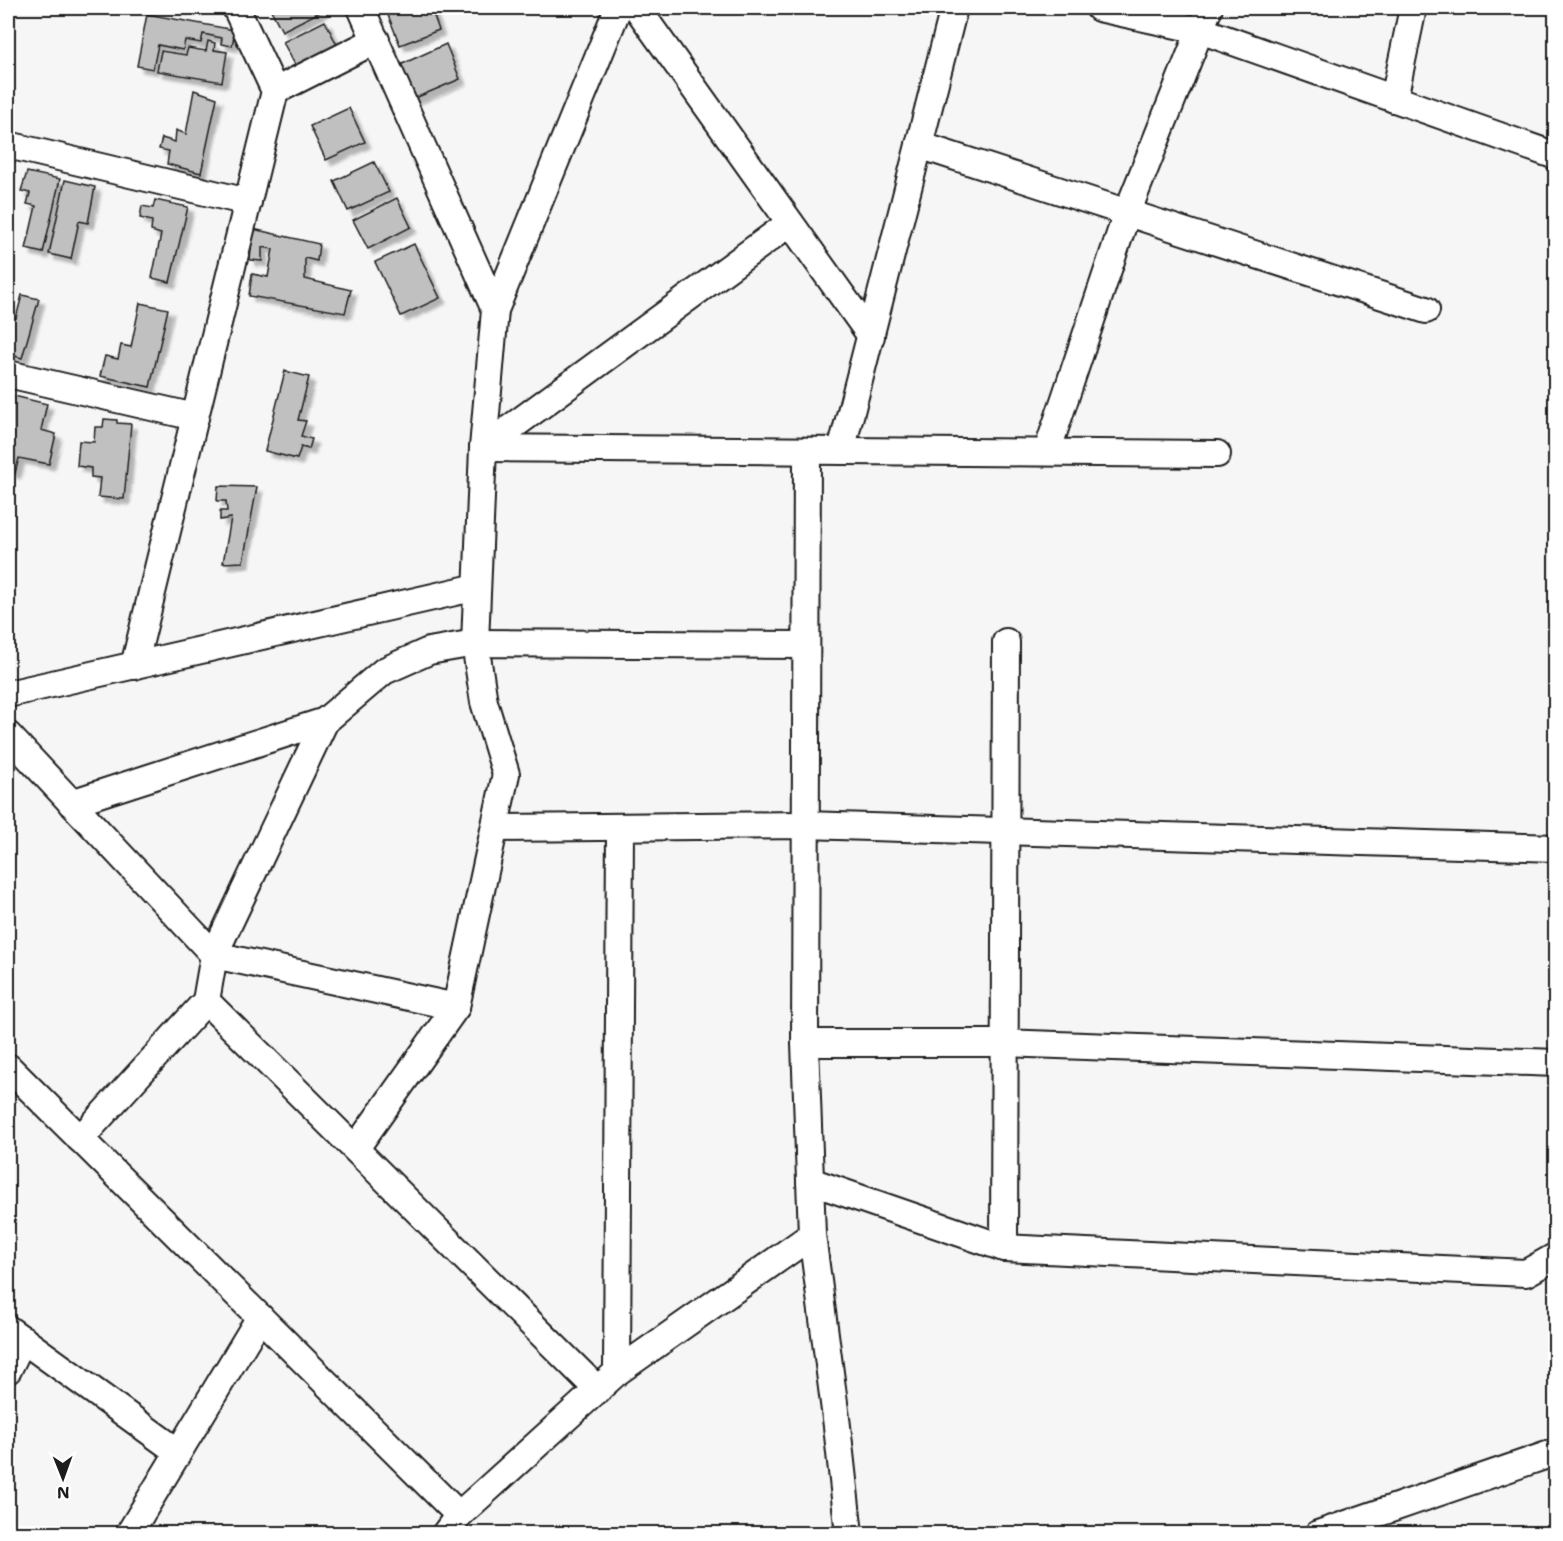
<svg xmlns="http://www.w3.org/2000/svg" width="1563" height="1541" viewBox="0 0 1563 1541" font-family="'Shantell Sans',sans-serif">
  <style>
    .building { fill: #c0c0c0; stroke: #1c1c1c; stroke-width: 1.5; filter: url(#shadow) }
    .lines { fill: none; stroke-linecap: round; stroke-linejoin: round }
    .street-casing { stroke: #1c1c1c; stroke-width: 30 }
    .street { stroke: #fff; stroke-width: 26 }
  </style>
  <defs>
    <filter id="shadow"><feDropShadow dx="5.5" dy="5.5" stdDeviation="1.5" flood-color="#0004"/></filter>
  </defs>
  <rect width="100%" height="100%" fill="#f6f6f6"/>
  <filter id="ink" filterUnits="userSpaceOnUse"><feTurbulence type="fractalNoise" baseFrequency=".0167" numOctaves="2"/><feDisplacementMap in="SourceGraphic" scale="12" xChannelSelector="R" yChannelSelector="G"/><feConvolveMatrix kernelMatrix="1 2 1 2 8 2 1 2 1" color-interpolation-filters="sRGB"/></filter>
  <g filter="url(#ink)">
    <g class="building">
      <path d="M270,8h50l2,3 -40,20z"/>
      <path d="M393,8h38l8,22 -39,15 -14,-35z"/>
      <path d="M147,14l88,16 -3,16 -11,-2 1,-6 -19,-4 -2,9 -16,-3 -2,10 -25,-5 -5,24 -16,-3z"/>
      <path d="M325,21l16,32 -41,21 -17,-32z"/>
      <path d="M208,41l7,2 -1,7 13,2 -5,30 -65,-11 4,-20 25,4 2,-7 18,3z"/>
      <path d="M446,44l14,35 -47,20 -13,-34z"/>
      <path d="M194,90l23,8 -16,75 -34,-9 2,-13 -10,-2 3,-11 13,4 1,-12 10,4z"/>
      <path d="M349,108l16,34 -39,18 -16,-34z"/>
      <path d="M374,162l15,30 -41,19 -14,-30z"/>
      <path d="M27,172l33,7 -17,74 -17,-4 10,-43 -9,-2 3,-11 -9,-2z"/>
      <path d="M65,180l30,7 -7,36 -9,-2 -8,38 -22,-5z"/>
      <path d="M397,198l14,29 -43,22 -15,-29z"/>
      <path d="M155,200l33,7 -18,75 -18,-4 9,-44 -10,-3 1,-10 -12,-3 2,-12 11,2z"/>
      <path d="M253,229l66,15 -2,17 -12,-3v21l46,11 -6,23 -96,-17 3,-22 16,3 5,-28 -11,-2v14l-12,-1z"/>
      <path d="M414,244l26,54 -39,18 -26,-54z"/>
      <path d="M22,295l17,4 -17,59 -14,-4v-38l8,2z"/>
      <path d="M140,303l28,6 -18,78 -50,-11 5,-20 13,3 3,-14 10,2z"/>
      <path d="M285,371l24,6 -11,43 8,1 -5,15 11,3 -3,10 -8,-2 -4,12 -32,-8z"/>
      <path d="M10,395l37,9 -6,26 15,4 -7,30 -30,-6 -4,15 -7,-2v-64z"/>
      <path d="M104,419l13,1v3l14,1 -7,75 -26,-2 2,-19 -9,-1v-9l-14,-2 2,-25 15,1 1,-15h8z"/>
      <path d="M218,486l39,1 -14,75 -20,1 8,-45 -11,2v-9h7l-1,-10h-9z"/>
    </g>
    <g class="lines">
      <defs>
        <g id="street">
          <path d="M361,8l134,302"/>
          <path d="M637,8l234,328"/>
          <path d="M1099,8l101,22 356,126"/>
          <path d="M275,91l101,-51"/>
          <path d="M1394,99l19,-91"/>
          <path d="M8,145l240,57"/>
          <path d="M919,145l507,165"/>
          <path d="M8,374l187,43"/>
          <path d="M483,448l734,6"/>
          <path d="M483,448l307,-225"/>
          <path d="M807,451l-2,592 7,192 25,191 12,108"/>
          <path d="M841,451l113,-443"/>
          <path d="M1047,452l80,-239 82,-205"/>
          <path d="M134,666l141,-575 -39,-83"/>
          <path d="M8,694l469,-107"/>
          <path d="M8,735l206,220 242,52"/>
          <path d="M71,803l254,-82 59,-50 45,-20 46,-8 330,2"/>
          <path d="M495,828l310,-3 751,23"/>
          <path d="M206,1001l392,389"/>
          <path d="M805,1043h200l551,20"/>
          <path d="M8,1067l451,448"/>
          <path d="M80,1139l126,-138 8,-46 111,-234"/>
          <path d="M356,1148l100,-141 50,-233 -22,-72 -9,-59 8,-195 12,-138 123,-302"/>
          <path d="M810,1181l194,67 522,25 30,-17"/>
          <path d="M1004,1248l2,-606"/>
          <path d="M8,1329l170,123"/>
          <path d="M8,1370l15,-31"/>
          <path d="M617,1372l3,-545"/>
          <path d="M129,1534l131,-217"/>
          <path d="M445,1534l14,-19 158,-143 195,-137"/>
          <path d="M1318,1534l238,-82"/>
        </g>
      </defs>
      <use href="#street" class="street-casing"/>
      <use href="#street" class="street"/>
    </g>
  </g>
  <rect width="1563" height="1541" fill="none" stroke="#fff" stroke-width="30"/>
  <rect x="15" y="15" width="1533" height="1511" fill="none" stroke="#1c1c1c" stroke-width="2" filter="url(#ink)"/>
  <g transform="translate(63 1478) rotate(179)" stroke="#ffffff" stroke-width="4.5" paint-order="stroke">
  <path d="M0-4.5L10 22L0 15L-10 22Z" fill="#1c1c1c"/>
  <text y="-9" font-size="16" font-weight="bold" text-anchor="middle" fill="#1c1c1c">N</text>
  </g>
</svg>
